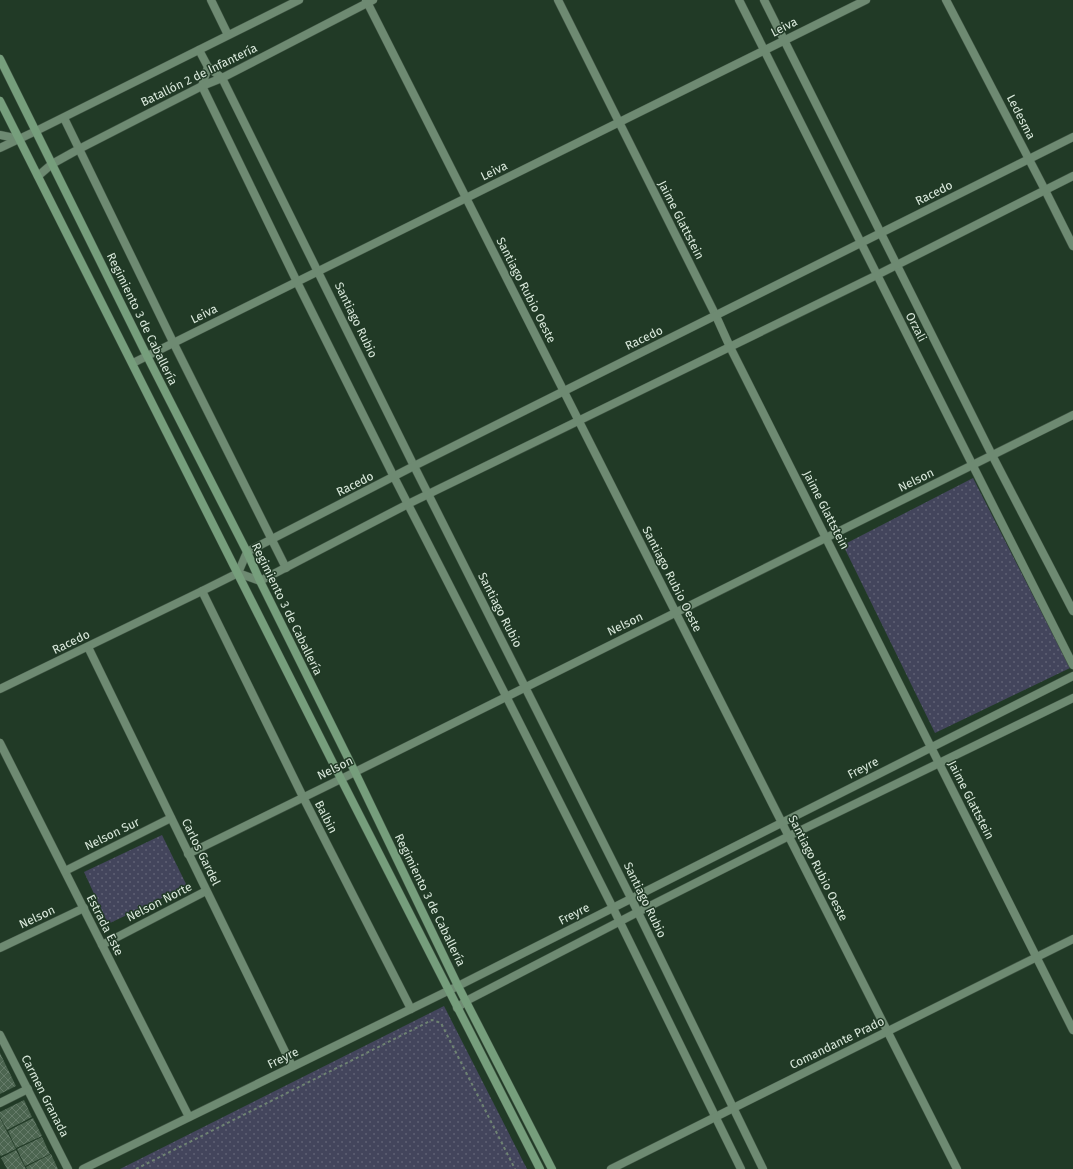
<svg xmlns="http://www.w3.org/2000/svg" width="1073" height="1169" viewBox="0 0 1073 1169" font-family="'Fira Sans',sans-serif">
  <style>
    .park { fill: url(#park-dots) }
    .building { fill: url(#building-cross-hatch) }
    .lines { fill: none; stroke-linecap: round; stroke-linejoin: round }
    .street-casing { stroke: #405544; stroke-width: 9 }
    .secondary-casing { stroke: #405544; stroke-width: 9 }
    .path { stroke: #6e8372; stroke-width: 2; stroke-dasharray: 3 3; stroke-linecap: butt }
    .street { stroke: #6e8a72; stroke-width: 8 }
    .secondary { stroke: #769e7c; stroke-width: 8 }
    .labels { text-anchor: middle; stroke-width: 3; stroke-linejoin: round; paint-order: stroke }
    .street-label { font-size: 12px; fill: #dbeadd; stroke: #213a26 }
  </style>
  <defs>
    <pattern id="park-dots" width="8" height="8" patternUnits="userSpaceOnUse"><rect width="8" height="8" fill="#43455c"/><path d="M2 2h.1M6 6h.1" fill="none" stroke="#5e6073" stroke-width="1.8" stroke-linecap="round"/></pattern>
    <pattern id="building-cross-hatch" width="8" height="8" patternUnits="userSpaceOnUse"><rect width="8" height="8" fill="#4c6550"/><path d="M0 0l8 8M0 8l8-8" fill="none" stroke="#657b69"/></pattern>
  </defs>
  <rect width="100%" height="100%" fill="#213a26"/>
  <g class="park">
    <path d="M973,478l97,190 -135,65 -92,-188z"/>
    <path d="M162,835l25,51 -79,38 -24,-52z"/>
    <path d="M444,1006l83,163h-407z"/>
  </g>
  <g class="building">
    <path d="M0,1053l16,33 -16,8z"/>
    <path d="M24,1100l8,17 -25,13 -7,-13v-5z"/>
    <path d="M0,1118l16,31 -15,7 -1,-1z"/>
    <path d="M33,1118l9,18 -26,12 -8,-17z"/>
    <path d="M42,1137l8,17 -25,12 -8,-17z"/>
    <path d="M16,1150l10,19h-19l-6,-11z"/>
    <path d="M51,1154l7,15h-31l-1,-2z"/>
  </g>
  <g class="lines">
    <defs>
      <g id="street">
        <path d="M211,0l17,35"/>
        <path d="M366,0l591,1169"/>
        <path d="M558,0l158,316 14,31 343,683"/>
        <path d="M739,0l334,665"/>
        <path d="M764,0l228,455 81,156"/>
        <path d="M946,0l99,190 28,56"/>
        <path d="M199,50l9,17 14,11 192,388 217,432 132,271"/>
        <path d="M208,67l-6,19 95,196 97,195 112,219 107,212 128,261"/>
        <path d="M64,118l109,224 113,226"/>
        <path d="M0,135l19,4"/>
        <path d="M0,148l36,-17 263,-131"/>
        <path d="M38,176l14,-12 27,-15 123,-63 20,-8 151,-78"/>
        <path d="M133,363l733,-363"/>
        <path d="M238,573l22,8 148,-77 469,-229 196,-99"/>
        <path d="M202,591l101,206 108,212"/>
        <path d="M88,647l204,419"/>
        <path d="M0,689l202,-98 36,-18 9,-21 25,-13 142,-73 659,-329"/>
        <path d="M0,743l189,374"/>
        <path d="M188,854l153,-75 732,-364"/>
        <path d="M65,871l106,-53"/>
        <path d="M102,945l104,-54"/>
        <path d="M0,948l84,-40"/>
        <path d="M457,1008l9,-7 172,-89 151,-76 284,-138"/>
        <path d="M0,1035l68,134"/>
        <path d="M0,1103l28,-14"/>
        <path d="M83,1169l375,-183 615,-310"/>
        <path d="M611,1169l462,-230"/>
      </g>
      <g id="secondary">
        <path d="M0,59l147,297 100,196 13,29 95,191 103,214 94,183"/>
        <path d="M0,101l341,678 199,390"/>
      </g>
    </defs>
    <use href="#street" class="street-casing"/>
    <use href="#secondary" class="secondary-casing"/>
    <path class="path" d="M136,1169l296,-149 9,3 74,146"/>
    <use href="#street" class="street"/>
    <use href="#secondary" class="secondary"/>
  </g>
  <g class="labels">
    <g class="street-label">
      <text transform="translate(784 27) rotate(-27)" y="4">Leiva</text>
      <text transform="translate(199 75) rotate(-26)" y="4">Batallón 2 de Infantería</text>
      <text transform="translate(1021 117) rotate(63)" y="4">Ledesma</text>
      <text transform="translate(494 171) rotate(-26)" y="4">Leiva</text>
      <text transform="translate(934 193) rotate(-27)" y="4">Racedo</text>
      <text transform="translate(681 220) rotate(63)" y="4">Jaime Glattstein</text>
      <text transform="translate(526 290) rotate(63)" y="4">Santiago Rubio Oeste</text>
      <text transform="translate(204 314) rotate(-26)" y="4">Leiva</text>
      <text transform="translate(142 319) rotate(64)" y="4">Regimiento 3 de Caballería</text>
      <text transform="translate(356 320) rotate(64)" y="4">Santiago Rubio</text>
      <text transform="translate(916 327) rotate(63)" y="4">Orzali</text>
      <text transform="translate(644 338) rotate(-26)" y="4">Racedo</text>
      <text transform="translate(916 480) rotate(-26)" y="4">Nelson</text>
      <text transform="translate(355 484) rotate(-27)" y="4">Racedo</text>
      <text transform="translate(826 510) rotate(63)" y="4">Jaime Glattstein</text>
      <text transform="translate(672 579) rotate(63)" y="4">Santiago Rubio Oeste</text>
      <text transform="translate(287 609) rotate(64)" y="4">Regimiento 3 de Caballería</text>
      <text transform="translate(500 610) rotate(63)" y="4">Santiago Rubio</text>
      <text transform="translate(625 624) rotate(-26)" y="4">Nelson</text>
      <text transform="translate(71 642) rotate(-26)" y="4">Racedo</text>
      <text transform="translate(335 768) rotate(-26)" y="4">Nelson</text>
      <text transform="translate(863 768) rotate(-27)" y="4">Freyre</text>
      <text transform="translate(971 800) rotate(63)" y="4">Jaime Glattstein</text>
      <text transform="translate(326 817) rotate(63)" y="4">Balbin</text>
      <text transform="translate(112 834) rotate(-26)" y="4">Nelson Sur</text>
      <text transform="translate(201 852) rotate(64)" y="4">Carlos Gardel</text>
      <text transform="translate(818 868) rotate(63)" y="4">Santiago Rubio Oeste</text>
      <text transform="translate(430 900) rotate(64)" y="4">Regimiento 3 de Caballería</text>
      <text transform="translate(645 900) rotate(64)" y="4">Santiago Rubio</text>
      <text transform="translate(159 902) rotate(-27)" y="4">Nelson Norte</text>
      <text transform="translate(574 914) rotate(-27)" y="4">Freyre</text>
      <text transform="translate(37 917) rotate(-25)" y="4">Nelson</text>
      <text transform="translate(105 925) rotate(63)" y="4">Estrada Este</text>
      <text transform="translate(837 1043) rotate(-26)" y="4">Comandante Prado</text>
      <text transform="translate(283 1058) rotate(-26)" y="4">Freyre</text>
      <text transform="translate(45 1096) rotate(63)" y="4">Carmen Granada</text>
    </g>
  </g>
</svg>
